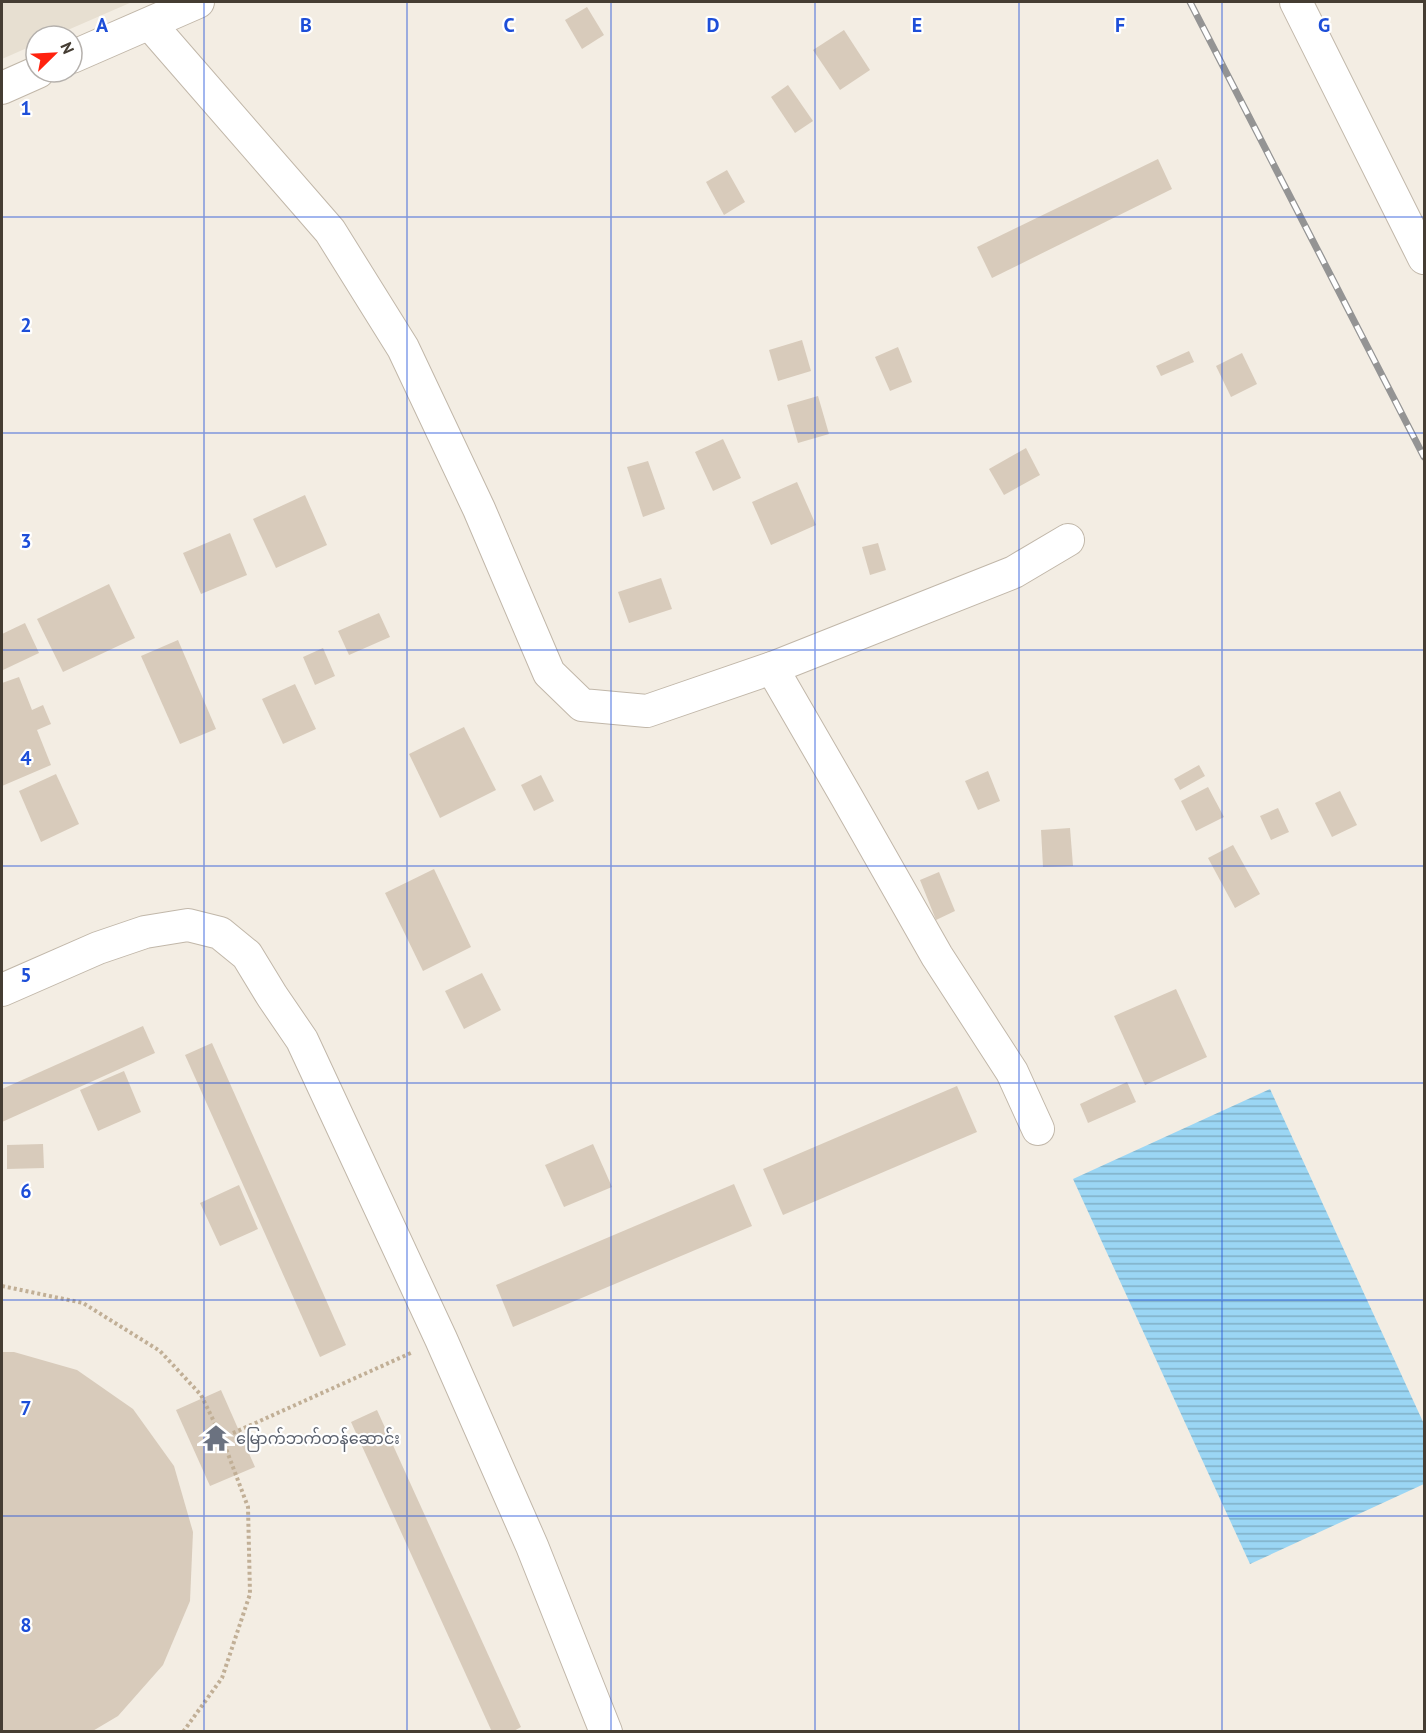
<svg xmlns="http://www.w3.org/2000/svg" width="1426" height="1733" viewBox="0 0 1426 1733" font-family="'PT Sans','Noto Sans Myanmar',sans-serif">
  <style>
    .residential { fill: #e7dfd1 }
    .water { fill: url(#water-rules) }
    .building { fill: #d8cbbb }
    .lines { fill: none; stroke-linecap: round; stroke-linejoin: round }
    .minor-casing { stroke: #c1b7a9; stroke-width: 34 }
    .path { stroke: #c1af96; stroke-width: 4; stroke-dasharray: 3 3; stroke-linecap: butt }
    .minor { stroke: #fff; stroke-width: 32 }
    .rail-casing { stroke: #949494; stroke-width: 7 }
    .rail { stroke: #fff; stroke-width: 4.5; stroke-dasharray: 14; stroke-linecap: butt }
    .grid { fill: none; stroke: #1d4ed8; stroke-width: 1.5; stroke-opacity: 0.55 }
    .labels { text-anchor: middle; stroke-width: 4.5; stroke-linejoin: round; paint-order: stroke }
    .worship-label { font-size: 16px; fill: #5b616d; stroke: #fff; text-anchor: start }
    .grid-label { font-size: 20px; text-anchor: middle; font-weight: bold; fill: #1d4ed8; stroke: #fff; stroke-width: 4.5; stroke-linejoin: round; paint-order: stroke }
  </style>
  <defs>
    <pattern id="water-rules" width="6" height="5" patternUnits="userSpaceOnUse" patternTransform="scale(1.5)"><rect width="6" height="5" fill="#9bd6f4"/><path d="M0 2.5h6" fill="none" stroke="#80afc6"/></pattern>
  </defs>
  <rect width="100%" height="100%" fill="#f3ede3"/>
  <path class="residential" d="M2,2h130l-78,34h-18v8l-34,15z"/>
  <path class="water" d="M1270,1089l154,335v60l-174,80 -177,-385z"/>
  <g class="building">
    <path d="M587,7l17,28 -22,14 -17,-29z"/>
    <path d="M844,30l26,40 -30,20 -27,-40z"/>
    <path d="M788,85l25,36 -18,12 -24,-36z"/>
    <path d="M1158,159l14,30 -180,89 -15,-31z"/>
    <path d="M727,170l18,32 -21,13 -18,-33z"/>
    <path d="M802,340l9,31 -33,10 -9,-31z"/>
    <path d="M898,347l14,35 -22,9 -15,-34z"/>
    <path d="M1189,351l5,11 -33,14 -5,-10z"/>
    <path d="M1242,353l15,31 -26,13 -15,-31z"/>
    <path d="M818,396l11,38 -31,9 -11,-38z"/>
    <path d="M723,439l18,39 -28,13 -18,-39z"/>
    <path d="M1026,448l14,27 -36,20 -15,-26z"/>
    <path d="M648,461l17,48 -22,8 -16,-50z"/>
    <path d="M797,482l19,43 -45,20 -19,-43z"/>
    <path d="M305,495l22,50 -51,23 -23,-49z"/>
    <path d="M230,533l17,42 -46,19 -18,-41z"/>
    <path d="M878,543l8,27 -16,5 -8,-28z"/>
    <path d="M661,578l11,31 -43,14 -11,-31z"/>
    <path d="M109,584l26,54 -72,34 -26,-53z"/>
    <path d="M379,613l11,24 -41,18 -11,-24z"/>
    <path d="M25,623l14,30 -36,17 -1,-3v-33z"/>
    <path d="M178,640l38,89 -36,15 -39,-88z"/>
    <path d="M323,648l12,28 -20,9 -12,-28z"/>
    <path d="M19,677l13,33 11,-5 8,19 -14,6 14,35 -49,21v-103z"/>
    <path d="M295,684l21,45 -33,15 -21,-45z"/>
    <path d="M464,727l32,63 -56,28 -31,-64z"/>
    <path d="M1199,765l6,11 -25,14 -6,-11z"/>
    <path d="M988,771l12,30 -22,9 -13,-29z"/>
    <path d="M56,774l23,50 -38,18 -22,-51z"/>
    <path d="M541,775l13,26 -20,10 -13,-26z"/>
    <path d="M1208,787l16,30 -28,14 -15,-30z"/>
    <path d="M1340,791l17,34 -25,12 -17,-34z"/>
    <path d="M1278,808l11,24 -18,8 -11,-24z"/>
    <path d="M1070,828l3,38 -30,1 -2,-37z"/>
    <path d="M1233,845l27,49 -25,14 -27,-50z"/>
    <path d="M434,869l37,78 -48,24 -38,-78z"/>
    <path d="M939,872l16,39 -19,9 -16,-40z"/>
    <path d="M482,973l19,37 -37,19 -19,-38z"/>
    <path d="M1176,989l31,68 -62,28 -31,-69z"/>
    <path d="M143,1026l12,27 -153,69v-33z"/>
    <path d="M212,1043l134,302 -26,12 -135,-302z"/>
    <path d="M124,1071l17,41 -43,19 -18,-41z"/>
    <path d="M1127,1082l9,20 -48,21 -8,-19z"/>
    <path d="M957,1086l20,46 -194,83 -20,-46z"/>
    <path d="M43,1144l1,24 -37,1v-24z"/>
    <path d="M593,1144l19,43 -48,20 -19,-42z"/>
    <path d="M734,1184l18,42 -239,101 -17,-42z"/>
    <path d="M239,1185l19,44 -38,17 -20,-43z"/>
    <path d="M2,1352h12l63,18 56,39 41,57 19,66 -3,69 -27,64 -45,51 -27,16h-89z"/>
    <path d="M221,1390l34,77 -45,19 -34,-76z"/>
    <path d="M377,1410l144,317 -9,5h-20l-141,-310z"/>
  </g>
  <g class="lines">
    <defs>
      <g id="minor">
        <path d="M1296,2l128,256"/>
        <path d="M150,24l180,207 73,117 76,161 70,164 33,32 65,6 125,-43 242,-96 54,-32"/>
        <path d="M72,57l126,-55"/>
        <path d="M2,88l36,-16"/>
        <path d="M772,668l74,128 91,160 75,116 26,57"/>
        <path d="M2,990l96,-42 47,-16 43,-7 32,8 27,22 25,41 30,44 139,299 91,207 74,186"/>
      </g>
    </defs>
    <use href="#minor" class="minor-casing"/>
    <g class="path">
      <path d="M2,1286l81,17 77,48 41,44 21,43 26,69 2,87 -28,84 -39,54"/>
      <path d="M222,1438l191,-86"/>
    </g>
    <use href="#minor" class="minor"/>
    <defs>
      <path id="rail" d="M1190,2l234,455"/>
    </defs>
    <use href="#rail" class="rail-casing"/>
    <use href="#rail" class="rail"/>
  </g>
  <path class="grid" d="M204,2v1730M407,2v1730M611,2v1730M815,2v1730M1019,2v1730M1222,2v1730M2,217h1422M2,433h1422M2,650h1422M2,866h1422M2,1083h1422M2,1300h1422M2,1516h1422"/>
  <defs>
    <symbol id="temple-bare" viewBox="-9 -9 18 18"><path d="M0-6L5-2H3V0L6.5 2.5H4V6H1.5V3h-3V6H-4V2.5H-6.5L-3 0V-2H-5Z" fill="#6b7280" stroke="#fff" stroke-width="2.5" paint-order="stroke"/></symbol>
  </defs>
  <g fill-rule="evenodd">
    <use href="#temple-bare" x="197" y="1419" width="38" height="38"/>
  </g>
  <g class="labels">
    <g class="worship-label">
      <text x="236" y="1444">မြောက်ဘက်တန်ဆောင်း</text>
    </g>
  </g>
  <g class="grid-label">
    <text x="102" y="32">A</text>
    <text x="306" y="32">B</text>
    <text x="509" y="32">C</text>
    <text x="713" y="32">D</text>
    <text x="917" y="32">E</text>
    <text x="1120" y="32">F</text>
    <text x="1324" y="32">G</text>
    <text x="26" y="115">1</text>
    <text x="26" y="332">2</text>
    <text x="26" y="548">3</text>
    <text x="26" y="765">4</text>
    <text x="26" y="982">5</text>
    <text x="26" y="1198">6</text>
    <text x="26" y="1415">7</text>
    <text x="26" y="1632">8</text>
  </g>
  <rect width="1426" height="1733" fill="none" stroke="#453d33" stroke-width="6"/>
  <g transform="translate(54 54) rotate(66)"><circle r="28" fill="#ffffff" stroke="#b5b1ad" stroke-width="1.5"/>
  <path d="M0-4.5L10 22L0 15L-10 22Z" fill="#ff220e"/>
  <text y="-9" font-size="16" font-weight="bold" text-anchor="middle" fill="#453d33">N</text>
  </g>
</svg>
